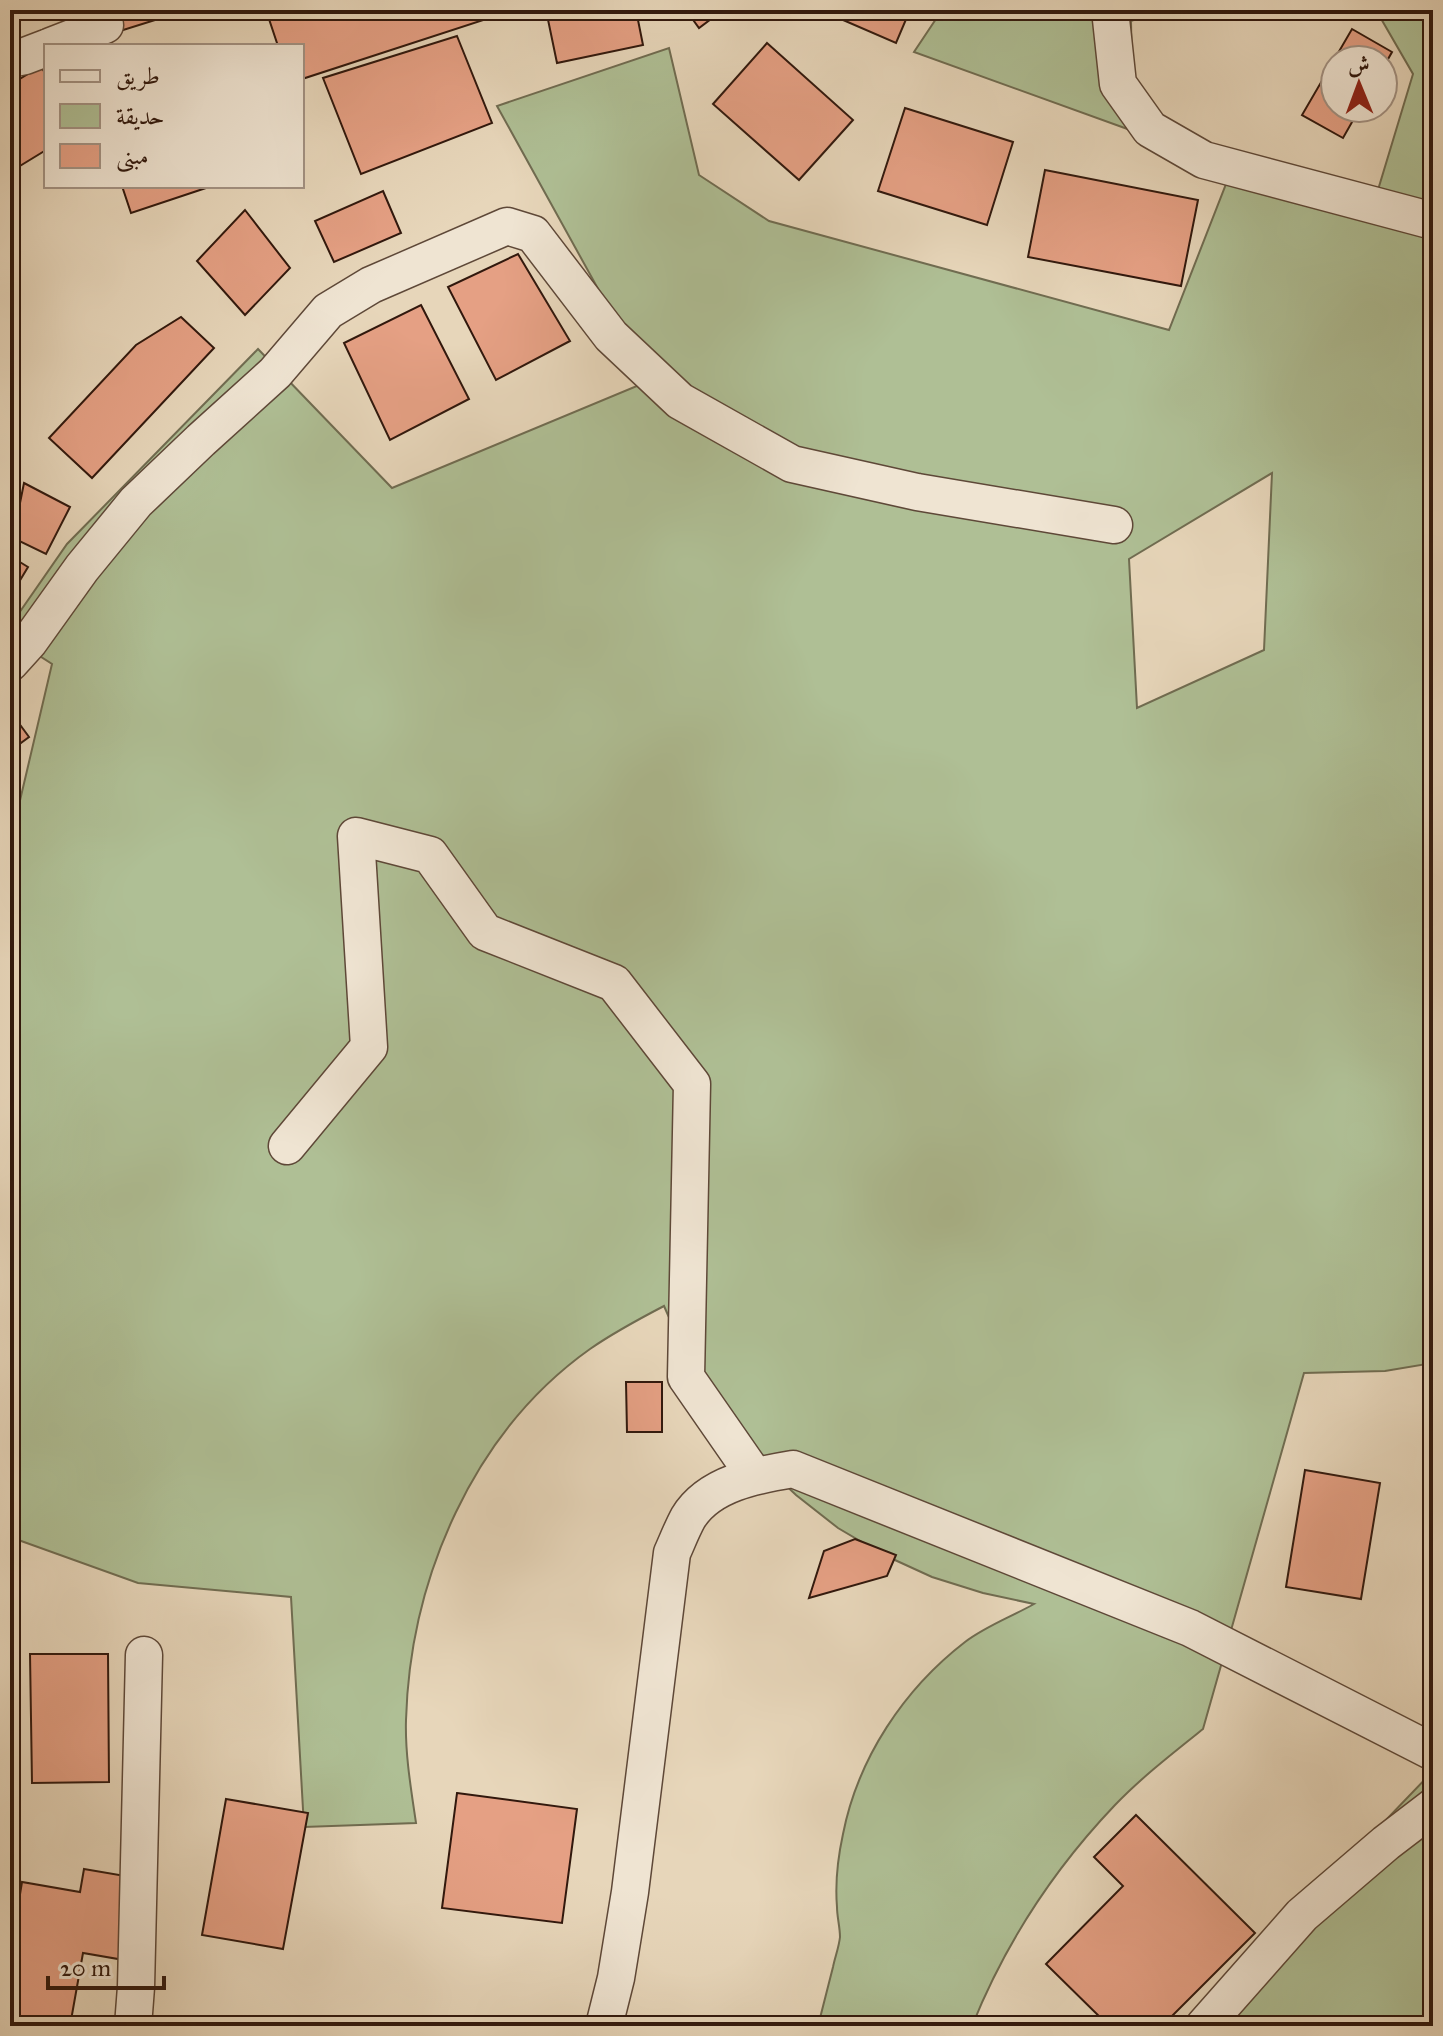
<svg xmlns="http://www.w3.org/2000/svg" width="1443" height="2036" viewBox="0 0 1443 2036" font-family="'IM FELL Great Primer',Amiri,serif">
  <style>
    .green { fill: #afbf95; stroke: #706c51; stroke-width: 2; fill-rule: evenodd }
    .building { fill: #e5a084; stroke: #31180d; stroke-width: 2 }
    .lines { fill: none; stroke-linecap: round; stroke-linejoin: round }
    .minor-casing { stroke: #5e4838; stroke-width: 39 }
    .minor { stroke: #efe4d2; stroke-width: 36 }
  </style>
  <rect width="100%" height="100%" fill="#e7d6ba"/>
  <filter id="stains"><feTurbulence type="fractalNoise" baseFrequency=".0025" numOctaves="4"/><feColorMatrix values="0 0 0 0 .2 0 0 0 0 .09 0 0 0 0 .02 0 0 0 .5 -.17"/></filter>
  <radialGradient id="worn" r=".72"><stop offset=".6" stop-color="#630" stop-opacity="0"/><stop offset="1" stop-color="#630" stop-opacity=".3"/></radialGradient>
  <g class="green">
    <path d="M942,10h216l-27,11 2,110 -219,-79z"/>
    <path d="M1376,10h57v1353l-48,8 -81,2 -101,356c-30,24 -61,48 -88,76 -61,64 -110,139 -143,221h-154c5,-20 10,-39 15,-59 2,-10 6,-20 7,-30 0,-10 -3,-20 -3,-30 -2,-24 1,-50 6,-73 15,-76 61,-145 122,-192 21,-16 46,-25 69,-38l-51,-11 -51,-16 -48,-22 -46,-27 -42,-33 -38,-36 -76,-112 -18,-41c-25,13 -51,27 -74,43 -117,83 -180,230 -184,371 -1,34 5,69 10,103l-112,4 -13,-230 -153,-14 -128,-46v-694l42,-179 -42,-27v-11l57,-82 191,-195 134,139 257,-107 -152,-275 172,-58 30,127 70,46 400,109 59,-151 143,34 42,-139zM1272,473l-8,177 -127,58 -8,-149z"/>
    <path d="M1433,1771v255h-245z"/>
  </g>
  <g class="building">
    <path d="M114,10h73l-67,21z"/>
    <path d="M266,10h241l1,2 -206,67v-33h-24z"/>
    <path d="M546,10h90l7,35 -86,18z"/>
    <path d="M686,10h37l-24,18z"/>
    <path d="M820,10h90l-14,33z"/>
    <path d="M1352,29l40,23 -9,16v-8h-48v48h25l-17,30 -41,-23z"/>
    <path d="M457,36l35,87 -131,51 -38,-96z"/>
    <path d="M767,43l86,77 -54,60 -86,-76z"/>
    <path d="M41,66l5,9v75l-36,22v-87z"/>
    <path d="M905,108l108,34 -26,83 -109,-34z"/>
    <path d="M1045,170l153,30 -17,86 -153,-29z"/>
    <path d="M122,186h90l-81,27z"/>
    <path d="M383,191l18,42 -67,29 -19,-41z"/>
    <path d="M245,210l45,58 -45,47 -48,-54z"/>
    <path d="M518,254l52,87 -74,39 -48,-93z"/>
    <path d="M421,305l48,94 -79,41 -46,-97z"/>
    <path d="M181,317l33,31 -122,130 -43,-40 87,-93z"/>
    <path d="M24,483l46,24 -24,47 -33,-16z"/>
    <path d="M10,556l18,11 -18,30z"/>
    <path d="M10,711l19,26 -19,14z"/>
    <path d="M626,1382h36v50h-35z"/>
    <path d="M1305,1470l75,13 -19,116 -75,-12z"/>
    <path d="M855,1539l41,16 -9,21 -78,22 15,-47z"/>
    <path d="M30,1654h78l1,128 -77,1z"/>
    <path d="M457,1793l120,16 -15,114 -120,-15z"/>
    <path d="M226,1799l82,14 -25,136 -81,-14z"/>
    <path d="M1136,1815l119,118 -93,93h-53l-63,-62 77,-78 -29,-29z"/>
    <path d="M84,1869l53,9 -13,82 -41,-7 -13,73h-17l-43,-7v-64l12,-73 58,10z"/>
  </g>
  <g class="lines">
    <defs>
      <g id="minor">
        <path d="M1110,10l8,74 32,45 54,31 229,61"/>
        <path d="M51,46l54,-21"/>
        <path d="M10,59l15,-3 21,-8"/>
        <path d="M10,663l19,-21 53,-74 54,-66 65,-62 74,-67 53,-62 43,-26 136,-59 26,8 78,102 69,65 112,63 125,28 197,33"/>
        <path d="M287,1146l82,-99 -13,-211 74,19 55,77 129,51 78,101 -6,293 68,98"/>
        <path d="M133,2026l3,-39 8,-332"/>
        <path d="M604,2026l12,-48 14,-86 42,-339c5,-11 10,-24 16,-35 21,-35 69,-43 105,-49l397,159 243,124"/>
        <path d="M1204,2026l98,-111 84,-72 47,-36"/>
      </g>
    </defs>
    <use href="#minor" class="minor-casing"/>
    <use href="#minor" class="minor"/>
  </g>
  <rect width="1443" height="2036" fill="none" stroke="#e7d6ba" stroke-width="40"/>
  <rect x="12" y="12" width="1419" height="2012" fill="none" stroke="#31180d" stroke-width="4"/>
  <rect x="20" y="20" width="1403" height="1996" fill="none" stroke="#31180d" stroke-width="2"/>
  <rect x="44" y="44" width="260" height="144" fill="#efe4d2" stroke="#a39283" stroke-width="2"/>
  <rect x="60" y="70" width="40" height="12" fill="#efe4d2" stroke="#a39283" stroke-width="2"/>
  <text x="116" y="84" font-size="24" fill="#31180d">طريق</text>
  <rect x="60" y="104" width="40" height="24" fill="#afbf95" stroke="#a39283" stroke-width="2"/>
  <text x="116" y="124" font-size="24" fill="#31180d">حديقة</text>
  <rect x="60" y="144" width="40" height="24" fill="#e5a084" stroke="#a39283" stroke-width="2"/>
  <text x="116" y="164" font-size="24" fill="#31180d">مبنى</text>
  <g transform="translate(1359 84) rotate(359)"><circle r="38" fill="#efe4d2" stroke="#a39283" stroke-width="2"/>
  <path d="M0-6L14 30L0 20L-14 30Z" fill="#8f2418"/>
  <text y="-12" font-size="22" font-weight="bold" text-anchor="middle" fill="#31180d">ش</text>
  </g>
  <path d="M48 1976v12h116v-12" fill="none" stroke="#31180d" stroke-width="4"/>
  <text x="60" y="1976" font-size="24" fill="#31180d" stroke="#efe4d2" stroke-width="6" paint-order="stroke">20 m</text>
  <rect width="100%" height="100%" filter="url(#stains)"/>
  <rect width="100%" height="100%" fill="url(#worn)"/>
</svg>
